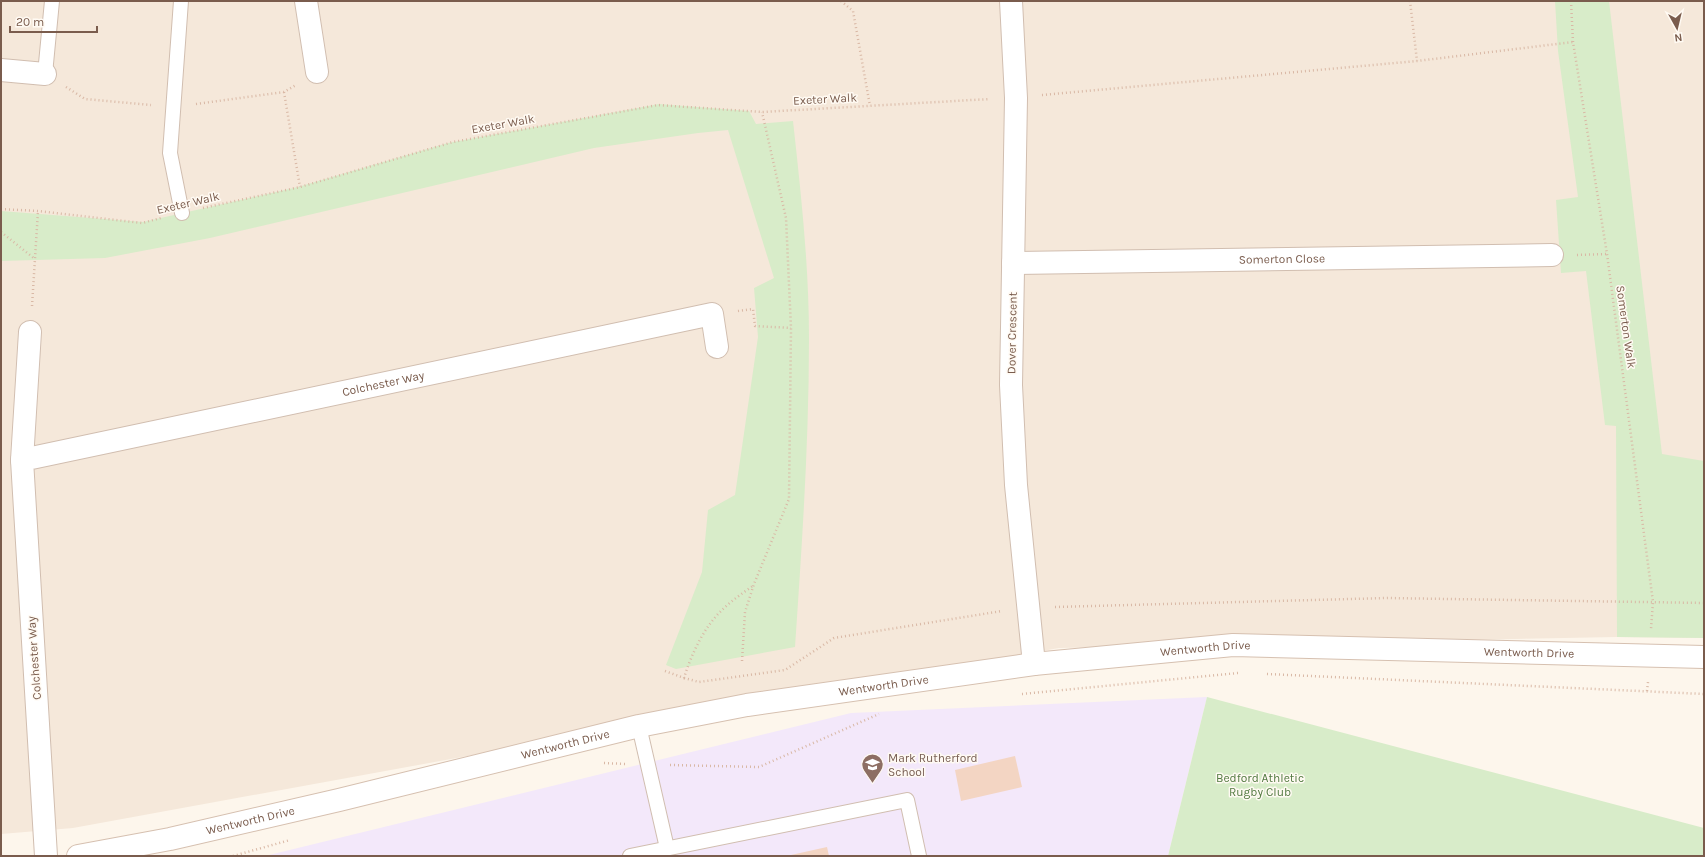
<svg xmlns="http://www.w3.org/2000/svg" width="1705" height="857" viewBox="0 0 1705 857" font-family="Karla,sans-serif">
  <style>
    .residential { fill: #f5e8da }
    .education { fill: #f3e8fa }
    .green { fill: #d8ecc9 }
    .building { fill: #f3d5c3 }
    .lines { fill: none; stroke-linecap: round; stroke-linejoin: round }
    .lane-casing { stroke: #d1beb0; stroke-width: 16 }
    .street-casing { stroke: #d1beb0; stroke-width: 24 }
    .secondary-casing { stroke: #d6c0b0; stroke-width: 24 }
    .path { stroke: #d9b8a5; stroke-width: 2.5; stroke-dasharray: 1 3; stroke-linecap: butt }
    .lane { stroke: #fff; stroke-width: 14 }
    .street { stroke: #fff; stroke-width: 22 }
    .secondary { stroke: #fff; stroke-width: 22 }
    .labels { text-anchor: middle; stroke-width: 3; stroke-linejoin: round; paint-order: stroke }
    .street-label { font-size: 12px; fill: #7a5c4d; stroke: #fffaf3 }
    .education-label { font-size: 12px; fill: #785e54; stroke: #fffaf3; text-anchor: start }
    .park-label { font-size: 12px; fill: #537a41; stroke: #fffaf3 }
  </style>
  <rect width="100%" height="100%" fill="#fdf6ec"/>
  <path class="residential" d="M1,1h1703v637l-87,-1 -558,11 -986,180 -72,6z"/>
  <path class="education" d="M1207,697l-39,159h-903l586,-143z"/>
  <g class="green">
    <path d="M1555,1h54l53,453 42,7v177l-87,-1 -1,-211 -11,-1 -19,-154 -25,2 -5,-73 22,-3 -20,-146z"/>
    <path d="M659,104l90,7 7,13 37,-3c8,72 16,145 16,217 0,104 -7,206 -14,309l-119,22 -10,-4 36,-93 6,-62 27,-15 23,-158 -4,-49 20,-10 -46,-148 -30,3 -104,15 -384,90 -105,20 -104,3v-50l142,11 155,-35 150,-44z"/>
    <path d="M1207,697l497,131v28h-536z"/>
  </g>
  <g class="building">
    <path d="M1015,756l7,31 -61,14 -6,-31z"/>
    <path d="M827,847l2,9h-38v-1z"/>
  </g>
  <g class="lines">
    <defs>
      <g id="lane">
        <path d="M181,1l-11,152 12,60"/>
        <path d="M45,74l7,-73"/>
        <path d="M639,726l28,122"/>
        <path d="M630,856l277,-56 12,56"/>
      </g>
      <g id="street">
        <path d="M306,1l11,71"/>
        <path d="M1011,1l5,97 -5,287 5,100 18,179"/>
        <path d="M1,70l44,4"/>
        <path id="s1" d="M1013,263l539,-8"/>
        <path d="M22,460l8,-128"/>
        <path id="s2" d="M46,856l-24,-396 690,-146 5,33"/>
      </g>
      <g id="secondary">
        <path id="s3" d="M78,856l92,-17 169,-39 300,-74 108,-21 287,-41 199,-19 471,12"/>
      </g>
    </defs>
    <use href="#lane" class="lane-casing"/>
    <use href="#street" class="street-casing"/>
    <use href="#secondary" class="secondary-casing"/>
    <g class="path">
      <path d="M841,1l12,10 17,95"/>
      <path d="M1410,1l7,60"/>
      <path d="M1571,1l2,41 34,212 46,348 -2,27"/>
      <path d="M66,87l19,12 66,6"/>
      <path d="M284,92l16,95"/>
      <path d="M1042,95l375,-34 156,-19"/>
      <path d="M196,104l88,-12 12,-7"/>
      <path d="M203,208l97,-21 153,-45 205,-37 104,7 228,-13"/>
      <path d="M1,209l37,2 104,12 19,-5"/>
      <path d="M1,232l34,27"/>
      <path d="M1577,255l30,-1"/>
      <path d="M32,306l6,-95"/>
      <path d="M738,311l15,-2 2,17 36,2"/>
      <path d="M1055,607l332,-9 317,5"/>
      <path d="M742,661l3,-49 9,-28 35,-85 2,-171 -5,-110 -24,-106"/>
      <path d="M665,671l19,7c7,-23 20,-51 38,-68 9,-9 21,-17 32,-25"/>
      <path d="M1267,674l437,20"/>
      <path d="M684,678l15,4 86,-12 49,-32 168,-27"/>
      <path d="M1647,691l1,-9"/>
      <path d="M1022,694l216,-21"/>
      <path d="M604,763l21,1"/>
      <path d="M670,765l89,2 120,-53"/>
      <path d="M233,856l57,-16"/>
    </g>
    <use href="#lane" class="lane"/>
    <use href="#street" class="street"/>
    <use href="#secondary" class="secondary"/>
  </g>
  <defs>
    <symbol id="school-pin" viewBox="-11 -11 22 30"><path d="M0 17L-7.5 6A9.5 9.5 0 1 1 7.5 6Z" fill="#8d6e63" stroke="#fffaf3"/><path d="M0-5L7-2L0 1L-7-2ZM-4 1L0 2.5L4 1V4Q0 6-4 4Z" fill="#fff"/></symbol>
  </defs>
  <g fill-rule="evenodd">
    <use href="#school-pin" x="860" y="752" width="25" height="34"/>
  </g>
  <g class="labels">
    <g class="street-label">
      <text transform="translate(825 99) rotate(-3)" y="4">Exeter Walk</text>
      <text transform="translate(503 124) rotate(-10)" y="4">Exeter Walk</text>
      <text transform="translate(188 203) rotate(-13)" y="4">Exeter Walk</text>
      <text dy="4" stroke="none"><textPath href="#s1" startOffset="269">Somerton Close</textPath></text>
      <text transform="translate(1626 327) rotate(82)" y="4">Somerton Walk</text>
      <text transform="translate(1012 333) rotate(-89)" y="4">Dover Crescent</text>
      <text dy="4" stroke="none"><textPath href="#s2" startOffset="766">Colchester Way</textPath></text>
      <text dy="4" stroke="none"><textPath href="#s3" startOffset="1148">Wentworth Drive</textPath></text>
      <text dy="4" stroke="none"><textPath href="#s3" startOffset="1472">Wentworth Drive</textPath></text>
      <text transform="translate(34 658) rotate(-94)" y="4">Colchester Way</text>
      <text dy="4" stroke="none"><textPath href="#s3" startOffset="824">Wentworth Drive</textPath></text>
      <text dy="4" stroke="none"><textPath href="#s3" startOffset="500">Wentworth Drive</textPath></text>
      <text dy="4" stroke="none"><textPath href="#s3" startOffset="176">Wentworth Drive</textPath></text>
    </g>
    <g class="education-label">
      <text x="888" y="762">Mark Rutherford<tspan x="888" dy="14">School</tspan></text>
    </g>
    <g class="park-label">
      <text x="1260" y="782">Bedford Athletic<tspan x="1260" dy="14">Rugby Club</tspan></text>
    </g>
  </g>
  <rect width="1705" height="857" fill="none" stroke="#7a5c4d" stroke-width="4"/>
  <g transform="translate(1677 28) rotate(172)" stroke="#fffaf3" stroke-width="3" paint-order="stroke">
  <path d="M0-3L7 15L0 10L-7 15Z" fill="#7a5c4d"/>
  <text y="-6" font-size="11" font-weight="bold" text-anchor="middle" fill="#7a5c4d">N</text>
  </g>
  <path d="M10 26v6h87v-6" fill="none" stroke="#7a5c4d" stroke-width="2"/>
  <text x="16" y="26" font-size="12" fill="#7a5c4d" stroke="#fffaf3" stroke-width="3" paint-order="stroke">20 m</text>
</svg>
